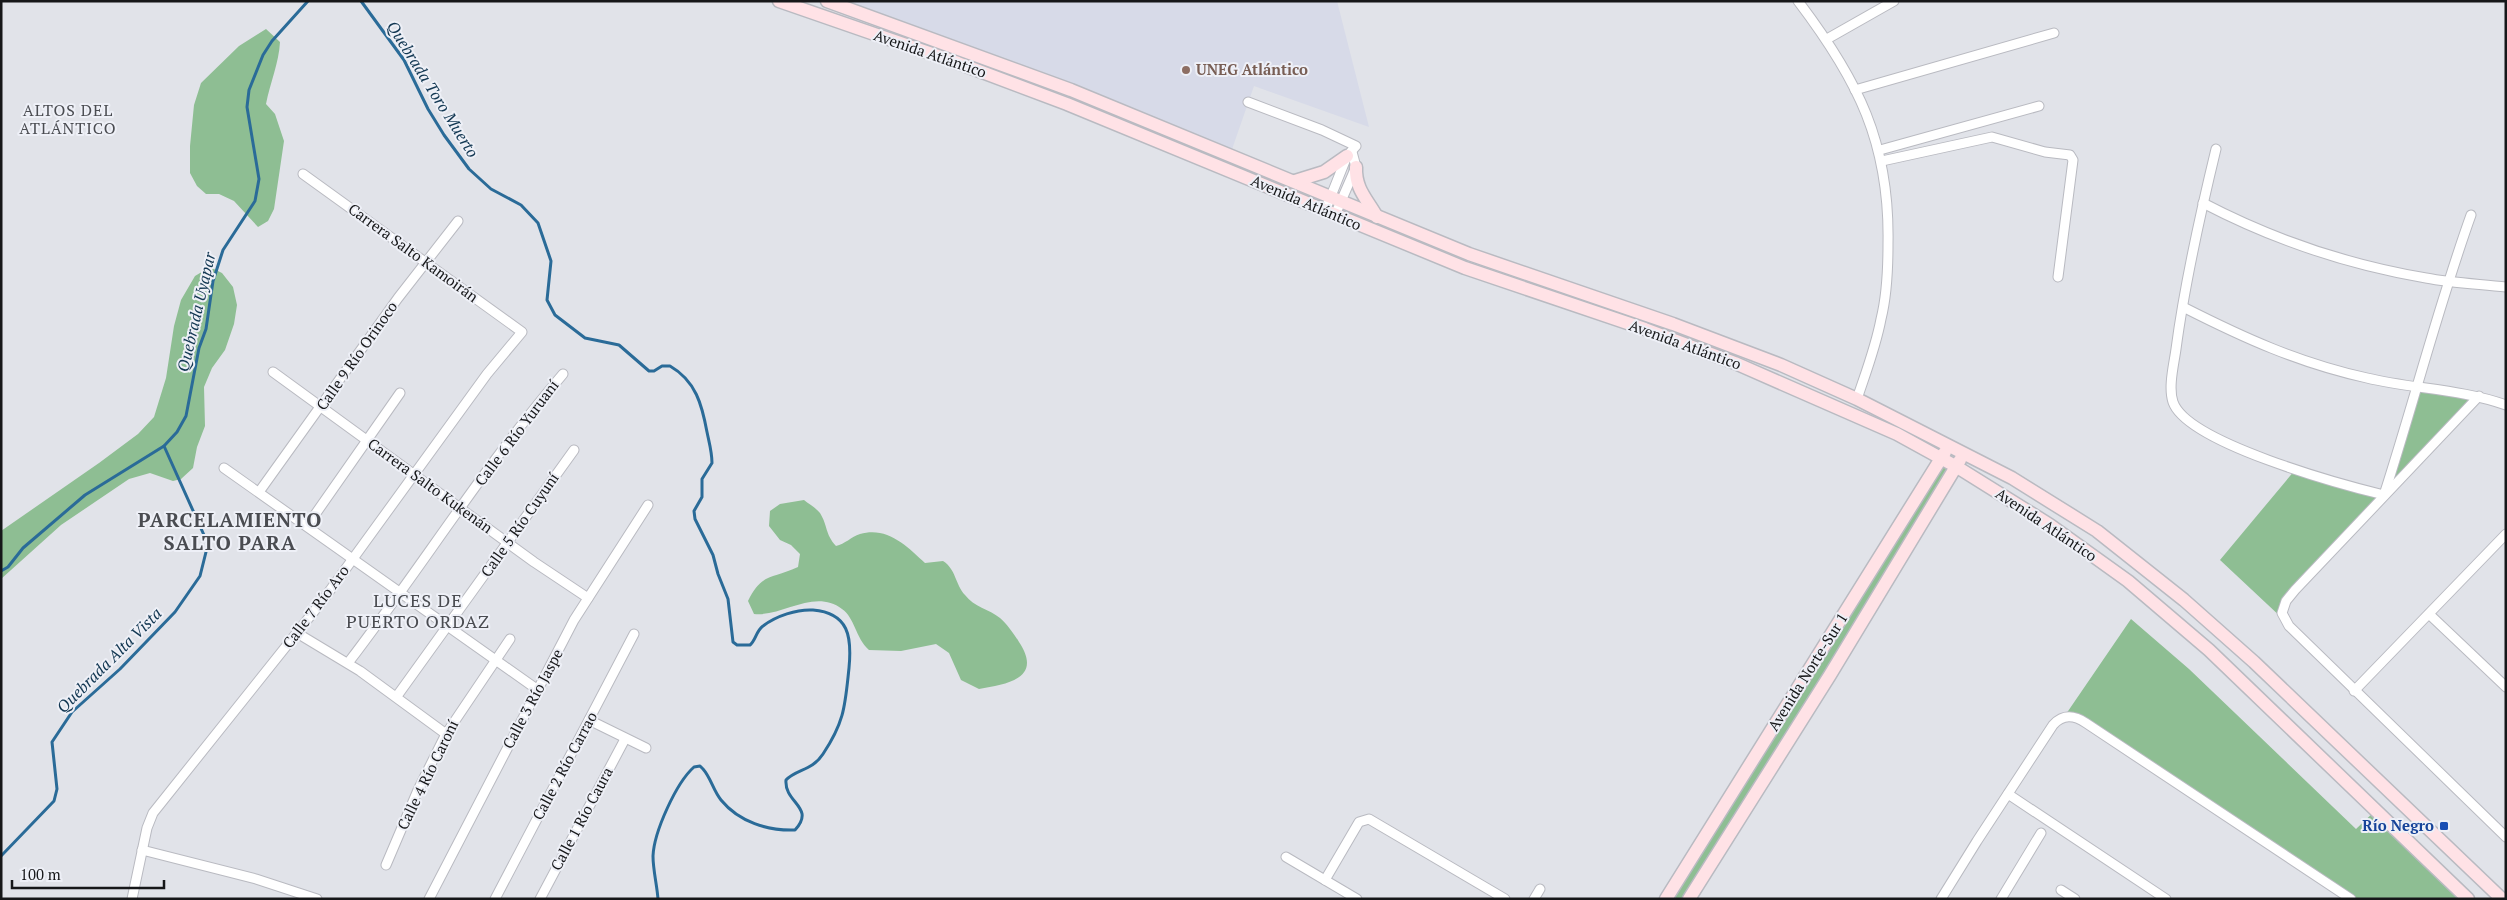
<svg xmlns="http://www.w3.org/2000/svg" width="2507" height="900" viewBox="0 0 2507 900" font-family="'PT Serif',serif">
  <style>
    .built { fill: #d7dae8 }
    .green { fill: #8ebe93 }
    .lines { fill: none; stroke-linecap: round; stroke-linejoin: round }
    .stream { stroke: #2a6b98; stroke-width: 3 }
    .minor-casing { stroke: #b9bac1; stroke-width: 11 }
    .secondary-casing { stroke: #b9bac1; stroke-width: 15 }
    .minor { stroke: #fff; stroke-width: 9 }
    .secondary { stroke: #ffe2e6; stroke-width: 12 }
    .education-dot { fill: #8d6e63; stroke: #eef0f7; stroke-width: 2 }
    .transit-dot { fill: #1a4fb4; stroke: #eef0f7; stroke-width: 2 }
    .labels { text-anchor: middle; stroke-width: 4; stroke-linejoin: round; paint-order: stroke }
    .street-label { font-size: 15px; fill: #161719; stroke: #eef0f7 }
    .education-label { font-size: 15px; font-weight: bold; fill: #785e54; stroke: #eef0f7; text-anchor: start }
    .transit-label { font-size: 15px; font-weight: bold; fill: #164399; stroke: #eef0f7; text-anchor: end }
    .water-label { font-size: 16px; font-style: italic; fill: #123752; stroke: #eef0f7 }
    .neighbourhood-label { font-size: 16px; letter-spacing: 1px; fill: #4a4c51; stroke: #eef0f7 }
    .quarter-label { font-size: 18px; letter-spacing: 1px; fill: #4a4c51; stroke: #eef0f7 }
    .district-label { font-size: 20px; font-weight: bold; letter-spacing: 1px; fill: #4a4c51; stroke: #eef0f7 }
  </style>
  <rect width="100%" height="100%" fill="#e1e3e9"/>
  <path class="built" d="M827,1h510l32,126 -115,-41 -24,69z"/>
  <g class="green">
    <path d="M266,29l14,13c-1,21 -10,41 -14,62l9,10 9,27 -10,68 -6,12 -10,6 -24,-26 -15,-7h-13l-9,-8 -7,-13v-27l4,-41 7,-22 38,-37z"/>
    <path d="M210,267l12,6 11,14 4,18 -3,19 -9,26 -13,18 -8,19 1,39 -8,21 -4,21 -12,11 -8,2 -23,-8 -21,6 -68,46 -60,54v-48l98,-68 39,-29 16,-17 12,-39 8,-52 7,-26 14,-24z"/>
    <path d="M2418,386l61,10 -184,194 -12,29 -63,-59 75,-90 89,25z"/>
    <path d="M1941,458l16,9 -268,432h-23z"/>
    <path d="M804,500c5,4 12,8 16,13 8,13 5,21 16,33 9,-2 15,-9 24,-12 27,-8 47,12 65,29l18,-2c13,8 12,23 22,34 9,12 24,14 35,23 7,6 14,16 19,24 24,36 -11,42 -40,47l-18,-9 -12,-27 -13,-9 -35,7 -32,-1c-14,-13 -14,-32 -27,-41 -28,-21 -59,8 -88,5l-6,-13c14,-29 25,-22 50,-34l2,-13 -9,-9 -11,-5 -11,-14 1,-15 10,-7z"/>
    <path d="M2131,619l58,50 167,160 20,-19 90,89h-115l-271,-180 -16,-2z"/>
  </g>
  <g class="lines">
    <g class="stream">
      <path d="M361,1l43,59 24,49 16,26 25,34 22,20 30,16 17,18 13,38 -4,39 8,15 30,23 34,7 30,26h5l8,-5h8c26,15 32,39 37,66 2,10 5,20 5,31l-10,16v18l-8,14 1,8 18,36 5,19 10,25 5,43 4,3h13c6,-5 6,-14 13,-19 13,-10 34,-17 50,-16 36,3 39,27 36,58 -4,37 -4,53 -26,86 -11,17 -27,15 -37,26 -2,23 30,27 9,50 -27,1 -56,-8 -74,-30 -8,-10 -10,-22 -18,-31l-3,-3 -6,1c-18,16 -40,65 -41,89 0,14 4,29 5,43"/>
      <path d="M1,571l7,-4 15,-19 62,-53 79,-49 13,-14 9,-16 13,-68 7,-19 7,-48 10,-31 32,-49 4,-22 -12,-72 2,-17 14,-35 9,-14 36,-40"/>
      <path d="M1,856l53,-55 3,-12 -5,-47 20,-30 48,-43 55,-57 25,-36 8,-32 -44,-98"/>
    </g>
    <defs>
      <g id="minor">
        <path d="M1798,1c60,79 92,142 90,243 0,24 -1,51 -7,75 -5,27 -15,53 -24,80"/>
        <path d="M1827,39l67,-38"/>
        <path d="M1855,90l199,-57"/>
        <path d="M1248,102l74,28 34,16 -9,10 -22,55"/>
        <path d="M2216,149c-16,66 -31,132 -40,200 -2,15 -8,38 -3,53 14,41 170,83 211,93 30,-93 54,-188 87,-280"/>
        <path d="M1880,150l159,-44"/>
        <path d="M1882,161l110,-24 53,15 25,3 3,5 -15,117"/>
        <path d="M2203,203c69,36 146,62 223,75 26,5 53,6 80,9"/>
        <path d="M1335,215l21,-48 -4,-15"/>
        <path d="M2183,307c61,31 116,56 184,71 46,11 94,11 139,27"/>
        <path d="M273,372l261,190 54,36"/>
        <path d="M2479,396l-184,194 -9,11 -4,12 7,13 217,211"/>
        <path d="M224,468l314,222"/>
        <path d="M259,492l139,-194 60,-77"/>
        <path d="M307,526l93,-133"/>
        <path d="M2429,614l77,73"/>
        <path d="M297,633l63,38 86,63"/>
        <path d="M348,663c73,-95 137,-198 215,-289"/>
        <path d="M2354,691l152,-157"/>
        <path d="M397,696l177,-246"/>
        <path d="M589,720l57,28"/>
        <path d="M2008,794l158,105"/>
        <path d="M142,850l114,29 61,20"/>
        <path d="M1286,857l71,42"/>
        <path d="M386,865l32,-75 28,-56 64,-95"/>
        <path d="M1325,880l34,-58 10,-3 136,80"/>
        <path d="M2061,890l14,9"/>
        <path d="M132,899l15,-71 6,-15 170,-213 164,-226 35,-42 -219,-158"/>
        <path d="M429,899l145,-279 74,-115"/>
        <path d="M495,899l139,-265"/>
        <path d="M540,899l85,-160"/>
        <path d="M1534,899l6,-10"/>
        <path d="M1941,899l36,-58 76,-116c10,-11 21,-10 33,-2l265,176"/>
        <path d="M2001,899l40,-66"/>
      </g>
      <g id="secondary">
        <path d="M779,1l179,62 109,41 398,164 180,61 90,34 162,71 60,33 93,58 78,56 81,69 259,249"/>
        <path d="M827,1l244,89 398,164 204,70 108,41 76,34 155,79 85,53 87,69 70,62 248,237"/>
        <path d="M1356,167c-1,22 11,32 21,50"/>
        <path d="M1295,181l29,-9 23,-16"/>
        <path d="M1666,899l279,-447"/>
        <path d="M1689,899l141,-224 130,-215"/>
      </g>
    </defs>
    <use href="#minor" class="minor-casing"/>
    <use href="#secondary" class="secondary-casing"/>
    <use href="#minor" class="minor"/>
    <use href="#secondary" class="secondary"/>
  </g>
  <circle class="education-dot" cx="1186" cy="70" r="5"/>
  <rect class="transit-dot" x="2439" y="821" width="10" height="10" rx="2.5"/>
  <g class="labels">
    <g class="street-label">
      <text transform="translate(930 54) rotate(19)" y="5">Avenida Atlántico</text>
      <text transform="translate(1306 203) rotate(23)" y="5">Avenida Atlántico</text>
      <text transform="translate(413 253) rotate(36)" y="5">Carrera Salto Kamoirán</text>
      <text transform="translate(1685 345) rotate(20)" y="5">Avenida Atlántico</text>
      <text transform="translate(357 356) rotate(-55)" y="5">Calle 9 Río Orinoco</text>
      <text transform="translate(517 433) rotate(-53)" y="5">Calle 6 Río Yuruaní</text>
      <text transform="translate(430 486) rotate(36)" y="5">Carrera Salto Kukenán</text>
      <text transform="translate(520 525) rotate(-55)" y="5">Calle 5 Río Cuyuní</text>
      <text transform="translate(2046 525) rotate(34)" y="5">Avenida Atlántico</text>
      <text transform="translate(316 607) rotate(-53)" y="5">Calle 7 Río Aro</text>
      <text transform="translate(1808 672) rotate(-58)" y="5">Avenida Norte-Sur 1</text>
      <text transform="translate(533 699) rotate(-62)" y="5">Calle 3 Río Jaspe</text>
      <text transform="translate(565 766) rotate(-62)" y="5">Calle 2 Río Carrao</text>
      <text transform="translate(428 775) rotate(-64)" y="5">Calle 4 Río Caroní</text>
      <text transform="translate(582 819) rotate(-62)" y="5">Calle 1 Río Caura</text>
    </g>
    <g class="education-label">
      <text x="1196" y="75">UNEG Atlántico</text>
    </g>
    <g class="transit-label">
      <text x="2434" y="831">Río Negro</text>
    </g>
    <g class="water-label">
      <text transform="translate(433 89) rotate(58)" y="6">Quebrada Toro Muerto</text>
      <text transform="translate(196 312) rotate(-77)" y="6">Quebrada Uyapar</text>
      <text transform="translate(109 660) rotate(-45)" y="6">Quebrada Alta Vista</text>
    </g>
    <g class="neighbourhood-label">
      <text x="68" y="116">ALTOS DEL<tspan x="68" dy="18">ATLÁNTICO</tspan></text>
    </g>
    <g class="quarter-label">
      <text x="418" y="607">LUCES DE<tspan x="418" dy="21">PUERTO ORDAZ</tspan></text>
    </g>
    <g class="district-label">
      <text x="230" y="527">PARCELAMIENTO<tspan x="230" dy="23">SALTO PARA</tspan></text>
    </g>
  </g>
  <rect width="2507" height="900" fill="none" stroke="#161719" stroke-width="5"/>
  <path d="M12 880v8h152v-8" fill="none" stroke="#161719" stroke-width="2.5"/>
  <text x="20" y="880" font-size="15" fill="#161719" stroke="#eef0f7" stroke-width="4" paint-order="stroke">100 m</text>
</svg>
